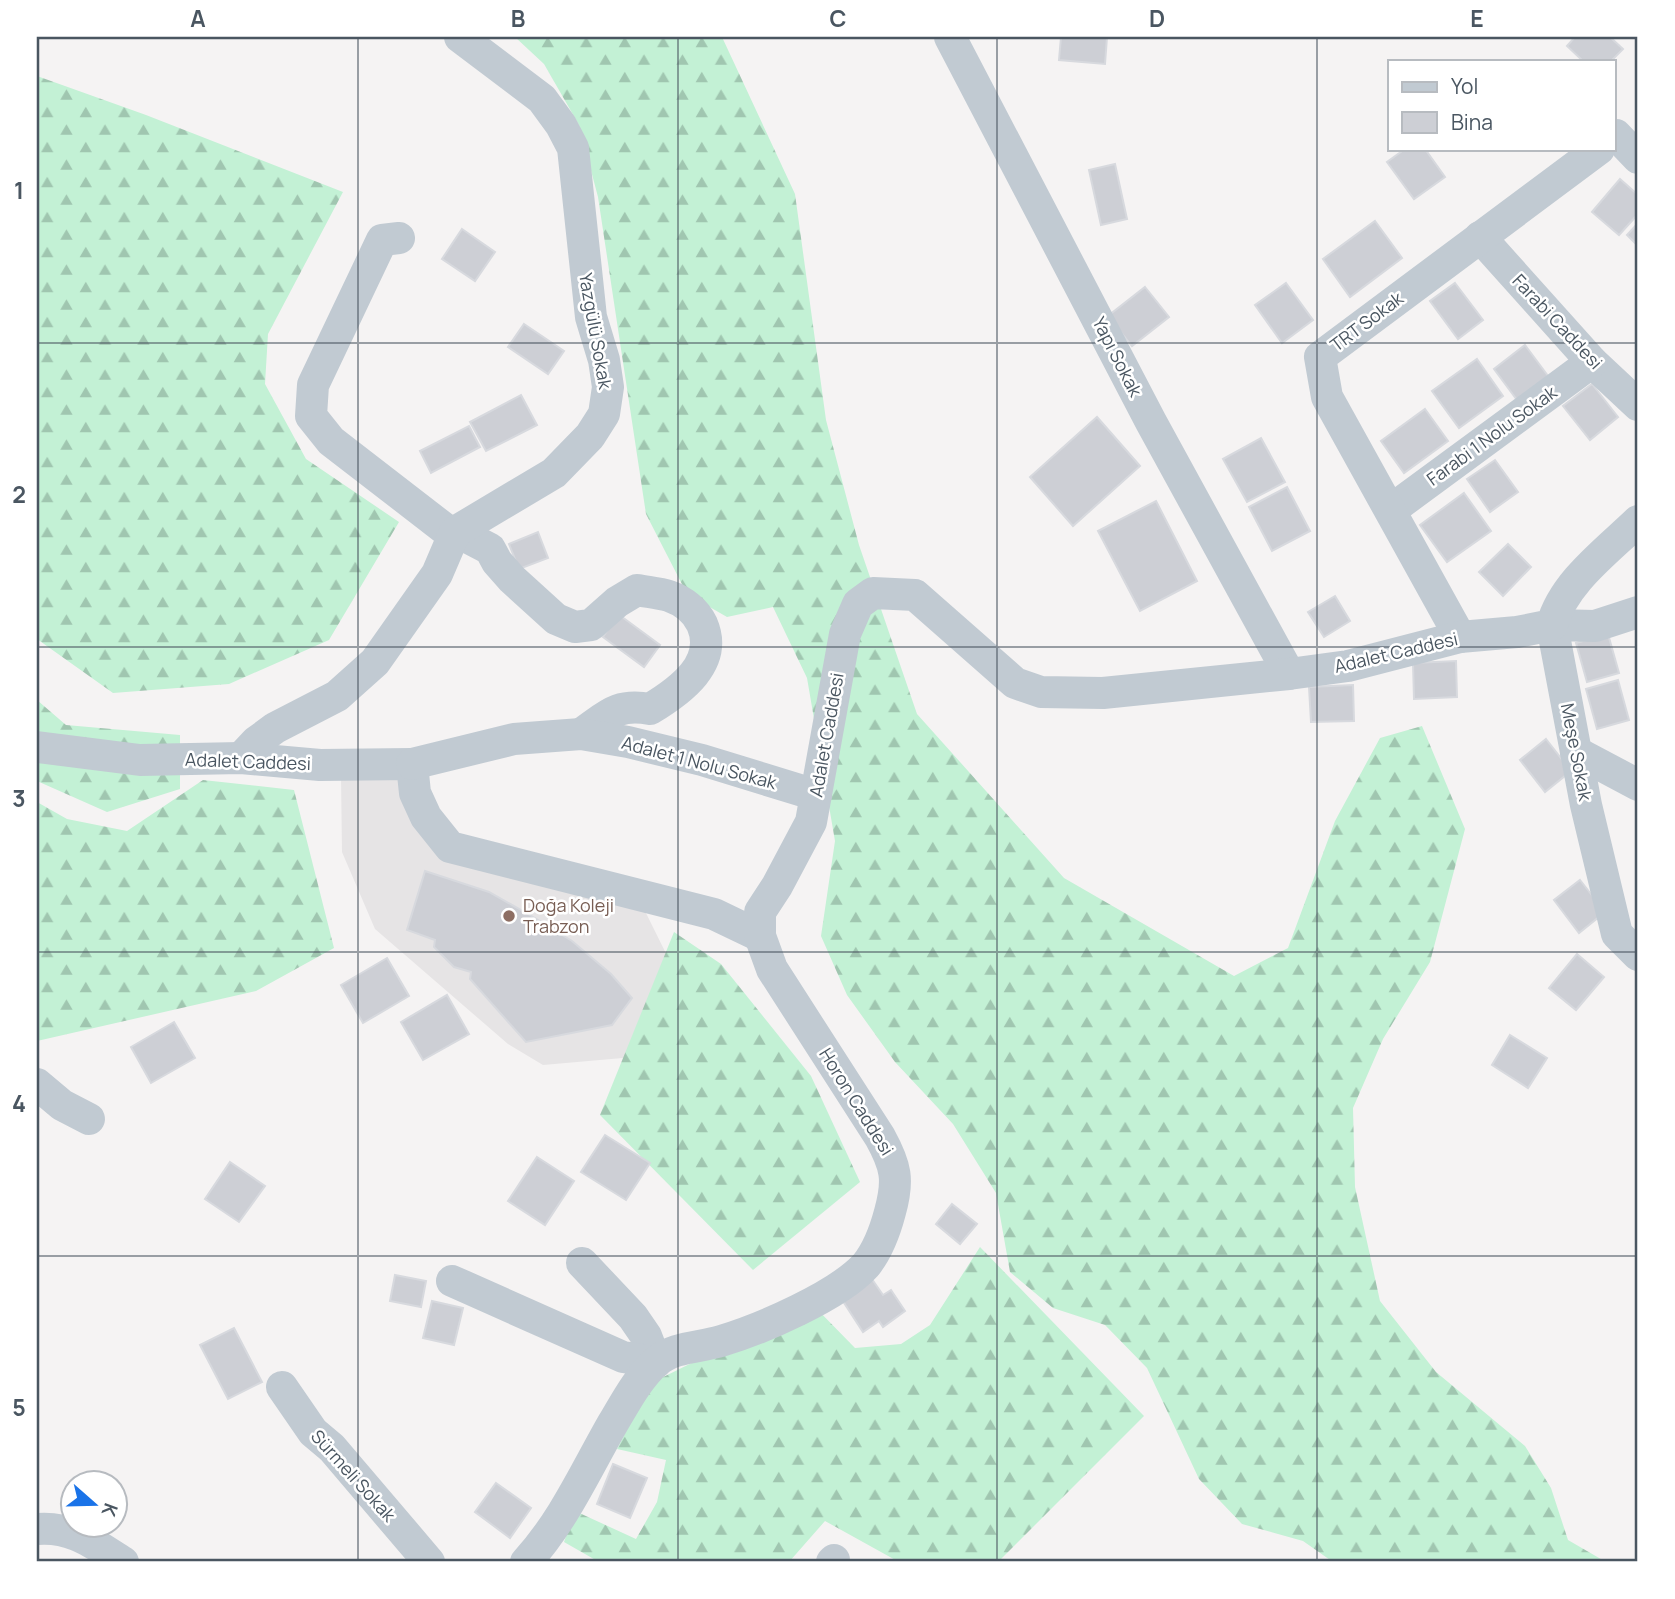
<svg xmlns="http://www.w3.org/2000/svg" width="1675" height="1599" viewBox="0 0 1675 1599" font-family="Manrope,sans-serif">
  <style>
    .education { fill: #e6e4e5 }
    .forest { fill: url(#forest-firs) }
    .building { fill: #cdcfd5; stroke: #d7d9de; stroke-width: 2 }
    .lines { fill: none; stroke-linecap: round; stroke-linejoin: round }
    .minor { stroke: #c1cad2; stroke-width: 32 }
    .grid { fill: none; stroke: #4a5661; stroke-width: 2; stroke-opacity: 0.55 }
    .education-dot { fill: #8d6e63; stroke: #fff; stroke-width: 2.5 }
    .labels { text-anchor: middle; stroke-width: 5; stroke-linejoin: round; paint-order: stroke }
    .street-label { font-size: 18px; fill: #4a5661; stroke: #fff }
    .education-label { font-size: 18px; fill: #785e54; stroke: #fff; text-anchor: start }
    .neatline { fill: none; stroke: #4a5661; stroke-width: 2.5 }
    .grid-label { font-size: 23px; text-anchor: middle; font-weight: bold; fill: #4a5661 }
  </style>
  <defs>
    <pattern id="forest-firs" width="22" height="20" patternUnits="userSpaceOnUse" patternTransform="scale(1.75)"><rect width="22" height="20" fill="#c3f1d5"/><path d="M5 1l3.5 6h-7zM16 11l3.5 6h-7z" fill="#a0c6b0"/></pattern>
  </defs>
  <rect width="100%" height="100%" fill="#f5f3f3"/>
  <path class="education" d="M405,774l54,81 182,48 53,107 -60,47 -91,8 -35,-21 -133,-115 -33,-77 -1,-76z"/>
  <g class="forest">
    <path d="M515,37h207l73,157 31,226 33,125 58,169 147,164 170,98 54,-28 47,-127 45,-83 42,-12 43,103 -35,133 -47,77 -30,69 2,79 25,114 56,71 89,74 26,42 17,52 38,22h-273l-30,-21 -61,-17 -43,-45 -52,-111 -42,-43 -52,-17 -43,-36 -14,-79 -43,-69 -58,-62 -48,-67 -26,-59 14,-95 -28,-163 -34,-71 -46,10 -40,-23 -41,-80 -48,-317 -19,-72 -35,-61z"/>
    <path d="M37,76l109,39 197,77 -75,142 -3,50 41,75 93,63 -70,118 -100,44 -116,9 -76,-54z"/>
    <path d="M37,700l29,25 114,10v54l-73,23 -70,-31z"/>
    <path d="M203,780l91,10 40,158 -78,43 -219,50v-239l30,17 60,12z"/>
    <path d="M674,932l47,32 90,112 49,106 -107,88 -153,-155z"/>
    <path d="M980,1247l164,169 -146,146h-99l-74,-41 -36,41h-190l-35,-20 11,-31 61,28 21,-37 9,-42 -49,-11 34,-66 161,-79 43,44 46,-4 29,-19z"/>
  </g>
  <g class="building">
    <path d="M1061,37h46l-2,27 -46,-4z"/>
    <path d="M1575,37h35l13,12 -12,12h-28l-16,-15z"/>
    <path d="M1405,149h20l20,28 -31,22 -27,-37z"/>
    <path d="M1115,164l12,55 -26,6 -12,-55z"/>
    <path d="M1620,179l18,16v19l-19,21 -27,-23z"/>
    <path d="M1375,221l27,37 -52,39 -27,-38z"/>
    <path d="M1638,223v23l-11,-11z"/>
    <path d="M462,229l33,23 -20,29 -33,-22z"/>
    <path d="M1286,283l27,37 -31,23 -27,-38z"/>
    <path d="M1455,283l28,37 -25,19 -28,-38z"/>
    <path d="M1145,287l24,30 -37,29 -24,-30z"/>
    <path d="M524,324l40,27 -16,23 -40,-27z"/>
    <path d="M1525,345l29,39 -31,24 -29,-39z"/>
    <path d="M1477,359l26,37 -44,32 -27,-37z"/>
    <path d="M1592,384l26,33 -28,23 -27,-34z"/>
    <path d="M521,395l16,30 -51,26 -16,-29z"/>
    <path d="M1425,409l23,32 -44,32 -23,-32z"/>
    <path d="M1097,417l43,49 -67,60 -43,-49z"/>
    <path d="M469,426l11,21 -49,26 -11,-22z"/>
    <path d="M1261,438l24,44 -38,20 -24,-43z"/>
    <path d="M1495,460l23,32 -28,20 -23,-33z"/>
    <path d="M1287,487l23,44 -38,20 -23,-44z"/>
    <path d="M1464,493l27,38 -44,31 -27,-37z"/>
    <path d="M1156,501l41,80 -57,30 -42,-80z"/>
    <path d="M538,532l10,26 -29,11 -10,-25z"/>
    <path d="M1508,544l23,23 -28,29 -24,-24z"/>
    <path d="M1335,596l15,25 -26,16 -16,-25z"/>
    <path d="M618,614l42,31 -16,22 -41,-30z"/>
    <path d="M1608,634l11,39 -32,9 -11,-39z"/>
    <path d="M1456,661l1,36 -43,2 -1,-36z"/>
    <path d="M1618,680l11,40 -32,9 -11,-40z"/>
    <path d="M1353,685l1,36 -43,1 -2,-35z"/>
    <path d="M1546,739l25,32 -26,21 -25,-32z"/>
    <path d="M425,871l64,21 41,23 42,26 39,33 21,24 -20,27 -86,17 -56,-63 1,-7 -17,-5 -20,-20 1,-7 -28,-10z"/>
    <path d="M1580,880l25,32 -26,21 -25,-33z"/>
    <path d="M1577,954l27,23 -28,33 -27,-22z"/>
    <path d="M387,958l22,38 -46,27 -22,-38z"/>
    <path d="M447,995l22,39 -46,26 -22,-38z"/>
    <path d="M174,1022l21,36 -44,25 -20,-36z"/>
    <path d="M1510,1035l37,23 -19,30 -36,-23z"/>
    <path d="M605,1135l45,28 -24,37 -45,-28z"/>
    <path d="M537,1157l37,24 -29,44 -37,-24z"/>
    <path d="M230,1162l35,24 -26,36 -34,-23z"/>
    <path d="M952,1204l25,20 -17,20 -24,-20z"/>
    <path d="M867,1272l16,23 8,-5 14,21 -22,16 -4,-6 -16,11 -26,-40z"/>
    <path d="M395,1275l31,6 -5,26 -31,-6z"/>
    <path d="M432,1301l31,7 -9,37 -31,-7z"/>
    <path d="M234,1328l28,54 -34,17 -28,-54z"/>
    <path d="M613,1464l34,14 -17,40 -33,-14z"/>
    <path d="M496,1483l35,25 -21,30 -35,-26z"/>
  </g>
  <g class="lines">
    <g class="minor">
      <path d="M950,37l201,385 138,252"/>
      <path d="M1616,135l22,23"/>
      <path d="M1480,237l112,125 46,43"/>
      <path d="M399,238l-17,2 -69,145 -2,31 20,25 114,88 22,8 23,12 7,13 15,17 44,40 19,8 16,-2 26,-23 20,-12c10,2 22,3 32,6 14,5 27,15 33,28 17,39 -22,67 -52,85 -34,-6 -43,7 -69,25"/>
      <path d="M1391,510l201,-148"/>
      <path d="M1638,612l-43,14 -43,-1 34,180 31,129 21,21"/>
      <path d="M1460,637l-133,-240 -7,-40 279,-208"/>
      <path d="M37,747l103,13 101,-2 79,7 92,-1 3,29 11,24 24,30 264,67 46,22"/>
      <path d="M1576,752l62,33"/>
      <path d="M241,758l15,-16 19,-14 62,-32 38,-34 62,-88 18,-42 99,-59 36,-37 14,-22 4,-27 -4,-27 -13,-43 -18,-169 -12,-23 -19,-26 -82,-62"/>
      <path d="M412,764l102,-25 67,-5 47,8 74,18 114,35"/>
      <path d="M37,1084l25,21 27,14"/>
      <path d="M582,1263l51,54 13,19 10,26"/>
      <path d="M452,1281l171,76 33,5"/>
      <path d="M282,1387l31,45 19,16 97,114"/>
      <path d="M37,1529c35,-3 57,15 86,33"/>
      <path d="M526,1562c37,-40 60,-92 87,-139 12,-20 25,-45 43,-61 19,-16 42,-14 65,-21 40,-12 117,-45 145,-76 12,-15 19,-34 24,-53 9,-32 6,-46 -10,-75l-108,-168 -12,-33v-24l17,-26 34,-64 34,-188 13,-30 15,-11 42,2 100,88 26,9 62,1 186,-19 59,-8 112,-29 57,-5 35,-7c11,-42 55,-74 86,-104"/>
      <path d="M832,1562l2,-2"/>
    </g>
  </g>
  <path class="grid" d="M358,37v1525M678,37v1525M997,37v1525M1317,37v1525M37,343h1601M37,647h1601M37,952h1601M37,1256h1601"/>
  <circle class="education-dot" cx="509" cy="916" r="7"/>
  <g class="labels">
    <g class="street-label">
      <text transform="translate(1367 322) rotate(-37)" y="6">TRT Sokak</text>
      <text transform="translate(1557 322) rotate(47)" y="6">Farabi Caddesi</text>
      <text transform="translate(595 331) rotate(80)" y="6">Yazgülü Sokak</text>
      <text transform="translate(1117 357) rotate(63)" y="6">Yapı Sokak</text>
      <text transform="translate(1492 436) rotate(-36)" y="6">Farabi 1 Nolu Sokak</text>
      <text transform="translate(1396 653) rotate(-13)" y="6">Adalet Caddesi</text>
      <text transform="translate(827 735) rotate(-80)" y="6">Adalet Caddesi</text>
      <text transform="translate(1576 752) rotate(79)" y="6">Meşe Sokak</text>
      <text transform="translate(248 762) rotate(2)" y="6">Adalet Caddesi</text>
      <text transform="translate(699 763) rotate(15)" y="6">Adalet 1 Nolu Sokak</text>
      <text transform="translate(856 1102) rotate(58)" y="6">Horon Caddesi</text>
      <text transform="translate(353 1476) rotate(48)" y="6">Sürmeli Sokak</text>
    </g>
    <g class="education-label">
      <text x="523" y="912">Doğa Koleji<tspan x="523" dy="21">Trabzon</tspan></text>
    </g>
  </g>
  <rect width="1675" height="1599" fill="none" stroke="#ffffff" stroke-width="77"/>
  <rect x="1388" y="60" width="228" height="91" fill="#ffffff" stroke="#b7bbc0" stroke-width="2"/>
  <rect x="1402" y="82" width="35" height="10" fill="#c1cad2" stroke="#b7bbc0" stroke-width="2"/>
  <text x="1451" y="94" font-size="21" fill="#4a5661">Yol</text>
  <rect x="1402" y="112" width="35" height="21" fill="#cdcfd5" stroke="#b7bbc0" stroke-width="2"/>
  <text x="1451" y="130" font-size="21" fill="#4a5661">Bina</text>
  <g transform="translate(94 1504) rotate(110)"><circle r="33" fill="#ffffff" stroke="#b7bbc0" stroke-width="2"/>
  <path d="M0-5L12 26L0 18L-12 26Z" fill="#1a73e8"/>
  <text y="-10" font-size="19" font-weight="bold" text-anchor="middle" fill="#4a5661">K</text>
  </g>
  <rect x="38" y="38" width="1598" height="1522" class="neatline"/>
  <g class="grid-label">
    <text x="198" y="27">A</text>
    <text x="518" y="27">B</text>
    <text x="838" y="27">C</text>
    <text x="1157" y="27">D</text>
    <text x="1477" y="27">E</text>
    <text x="19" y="199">1</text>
    <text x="19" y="503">2</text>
    <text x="19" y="807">3</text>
    <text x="19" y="1112">4</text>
    <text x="19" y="1416">5</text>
  </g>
</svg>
